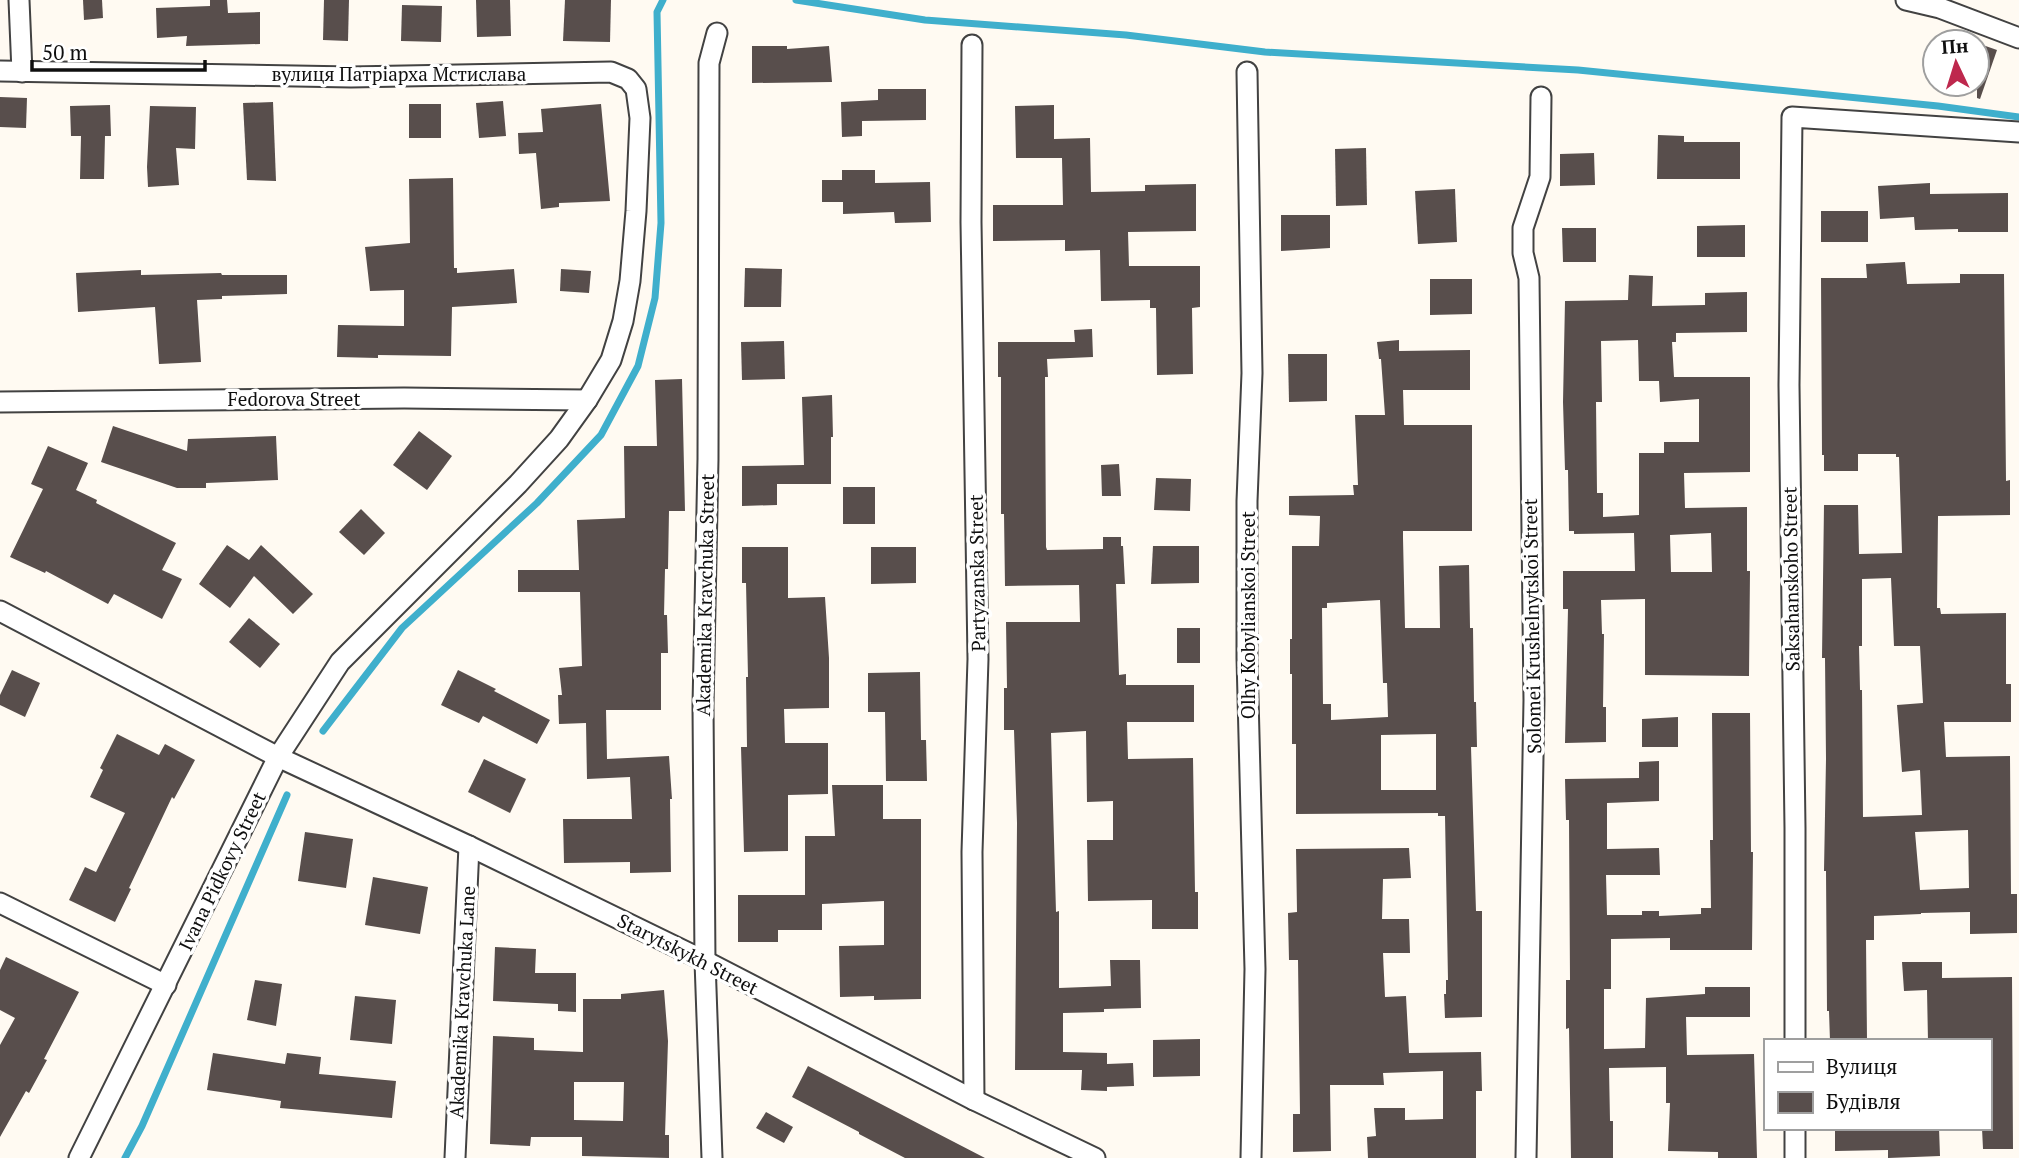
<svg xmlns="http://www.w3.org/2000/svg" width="2019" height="1158" viewBox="0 0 2019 1158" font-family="'PT Serif',serif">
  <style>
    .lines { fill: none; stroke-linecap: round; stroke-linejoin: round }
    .stream { stroke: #3fafcc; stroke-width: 7 }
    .building { fill: #584e4c; fill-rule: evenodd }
    .minor-casing { stroke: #424242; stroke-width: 23 }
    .minor { stroke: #fff; stroke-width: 19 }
    .labels { text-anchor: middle; stroke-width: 7; stroke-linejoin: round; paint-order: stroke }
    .street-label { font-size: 19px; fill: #0f0f0f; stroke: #fff }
  </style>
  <rect width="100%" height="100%" fill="#fffaf2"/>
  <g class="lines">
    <g class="stream">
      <path d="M796,0l129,20 201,15 139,17 313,18 360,36 81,11"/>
      <path d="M323,731l79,-103 135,-125 64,-68 37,-69 17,-68 6,-75 -4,-211 6,-12"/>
      <path d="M125,1158l17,-32 145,-331"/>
    </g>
  </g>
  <g class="building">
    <path d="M83,0h19l1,18 -19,2z"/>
    <path d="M210,0h17l1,13 32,-1v32l-74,2 1,-10 -30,2 -1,-30 54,-2z"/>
    <path d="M324,0h25l-1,41 -25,-1z"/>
    <path d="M476,0h34l1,36 -34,1z"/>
    <path d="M565,0h46l-1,42 -47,-1z"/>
    <path d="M402,5l40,1 -1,36 -40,-1z"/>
    <path d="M1977,43l20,7 -17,49 -3,-1z"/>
    <path d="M752,46h35v3l42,-3 3,36 -80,1z"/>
    <path d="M878,89h48v31l-64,1v15l-20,1 -1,-35 37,-2z"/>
    <path d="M0,97l27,1 -1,30 -26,-1z"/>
    <path d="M503,101l3,35 -27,2 -3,-35z"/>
    <path d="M273,102l3,79 -29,-1 -4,-77z"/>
    <rect x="409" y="104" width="32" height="34"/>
    <path d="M601,104l9,97 -51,2v4l-18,2 -5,-56 -17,1 -1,-21 25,-1 -2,-23z"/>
    <path d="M110,105l1,31h-6l-1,43h-24l1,-43h-10l-1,-30z"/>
    <path d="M1054,105v34l36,-1 1,54 54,-1v-6l51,-1v47l-68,1 1,34h71v41l-8,1 1,66 -36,1 -1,-67h-6v-8l-49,1 -1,-51 -35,1v-11l-72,1v-36h70l-1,-47h-46l-1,-52z"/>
    <path d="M150,106l46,1 -1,42 -19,-1 3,37 -31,2 -1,-20z"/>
    <path d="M1658,135l26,1v6h56v37h-83z"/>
    <path d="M1366,148l1,57 -31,1 -1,-57z"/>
    <path d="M1594,153l1,32 -35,1v-32z"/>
    <path d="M842,170h33v13l55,-1 1,40 -36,1 -1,-11 -51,2v-12h-21v-22h20z"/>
    <path d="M453,178l1,90h3v5l57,-4 3,34 -65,4 -1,49 -73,-1v3l-41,-1 1,-32 66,1v-36l-34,1 -5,-44 45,-4 -1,-64z"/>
    <path d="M1930,183v11l78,-1v39h-50v-3l-43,1 -1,-13 -34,2 -2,-33z"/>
    <path d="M1455,189l2,53 -39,2 -3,-53z"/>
    <rect x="1821" y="211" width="47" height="31"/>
    <path d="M1281,215h49v33l-49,3z"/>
    <path d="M1745,225v32h-48v-31z"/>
    <path d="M1562,228h34v34h-33z"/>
    <path d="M1905,262l2,22 53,-1v-9h44l2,207 4,-1v35l-72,1 -1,92h3l1,6 65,-1v71h5v38h-67l2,35 64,-1 1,138h6v39l-47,1v-22l-49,1v1l-47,2v24h-8l1,100 -37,1 -1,-30h-2l-1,-140h-2l2,-112 -1,-101h-3l2,-153h34l1,49 43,-1 -3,-96h-3v-3h-38v17h-34v-16h-2l-1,-177h46l-1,-14zM1891,578l3,68h26l3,57 -26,2 5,67 18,-2 2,45 -59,2 -1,-127h-2l-1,-44h3v-67zM1968,830l1,58 -49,2 -5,-58z"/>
    <path d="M745,268l37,1 -1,38h-37z"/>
    <path d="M561,269l30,2 -2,22 -29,-2z"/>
    <path d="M141,270v5l80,-2 1,2h65v19l-65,2v3l-25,1 4,62 -42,2 -4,-57 -77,5 -2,-39z"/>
    <path d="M1629,275l24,1 -1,30 53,-1v-12l42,-1v40l-71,1v9h-4l2,35h76v95l-66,1 1,35 62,-1v64h3l-1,105 -104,-1v-76l-44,1 1,34h2l-1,73h3v35l-41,1 3,-134h-5v-38h72l-1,-38 -60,1v-3h-5l-1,-61h-3l-2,-68 2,-101 63,-1zM1638,340l1,41h20l1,21 39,-3v43h-35v11h-25v62l-36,2v-24h-6l-1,-91h6l-1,-61zM1711,533l1,39h-41l-1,-37z"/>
    <path d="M1430,279h42v35l-42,1z"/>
    <path d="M1092,329l1,28 -46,2 1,18h-3l1,170 1,3 56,-1v-12h18v9h2l2,38h-9l3,91 7,-1v11h68v37h-67l1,37 65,-1 2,134h3v37h-46v-29l-64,1 -1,-61h26v-39l-26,1 -1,-71 -35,2 5,179 3,-1v77l52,-2 -1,-26h30l1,48 -37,1v3l-41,1v39l44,1v11l26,-1 1,23 -27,1v4l-26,-1 1,-20h-67l2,-247 -3,-93h-10v-42h3l-1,-66h74l-1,-37 -74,1 -1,-72h-3v-137h-3v-35h77l-1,-12z"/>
    <path d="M1399,340v11l71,-1v40h-67l1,35h68v106h-69v7l2,90h35l-1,-62 30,-1 1,63h3l1,74h2l1,45h-6l5,164h6v106l-37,1 -1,-24h2v-14h2l-3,-164h-7v-3l-142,1v-70h-4v-70h-2v-35h2v-93h27l1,-30 -31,-1v-19l65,-1 -1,-10h5l-3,-70h30l-4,-56h-2l-2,-17zM1380,600l3,83h4l1,34 -57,3v-16h-8l-1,-96h5v-5zM1436,734v56h-55v-55z"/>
    <path d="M784,341l1,38 -43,1 -1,-38z"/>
    <path d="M1288,354h39v47l-38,1z"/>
    <path d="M682,379l3,132h-16l-1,58h-3l-1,46h3l1,38h-7v57h-55l1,49 62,-3 3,43h-2l1,73 -41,1v-11l-66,1 -1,-44h69l-2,-42 -43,2 -1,-56 -27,1 -1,-29h4l-3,-27 23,-2 -2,-74h-62v-22h61l-2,-50 48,-2 -1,-72h33l-2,-66z"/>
    <path d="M832,395l1,42h-2v47h-54v21l-35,1v-40l62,-1 -2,-68z"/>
    <path d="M113,426l74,25 1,-12 88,-3 2,44 -72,3v5h-29l-76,-26z"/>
    <path d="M419,431l33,25 -25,34 -34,-25z"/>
    <path d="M48,446l40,17 -12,27 21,10 -1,3 80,40 -14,27 20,9 -20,40 -48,-25 -6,10 -62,-33 -1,2 -35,-16 33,-68 -12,-5z"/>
    <path d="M1119,464l2,32h-19l-1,-31z"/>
    <path d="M1156,478l35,1 -1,32 -36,-1z"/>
    <rect x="843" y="487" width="32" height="37"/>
    <path d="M361,509l24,24 -21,22 -25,-23z"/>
    <path d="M227,545l22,15 12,-15 52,49 -20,20 -39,-38 -24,32 -31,-24z"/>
    <path d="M1153,546h46v37l-48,1z"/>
    <path d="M742,547h46v51l37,-1 4,61v50l-45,1 1,34h43v51l-40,1v56l-44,1 -3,-105h6l-1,-70h2l-2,-94h-4z"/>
    <path d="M871,547h45v36l-45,1z"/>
    <path d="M249,618l31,26 -20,24 -31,-26z"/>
    <rect x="1177" y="628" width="23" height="35"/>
    <path d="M12,670l28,13 -15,34 -25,-12v-10z"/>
    <path d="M458,670l38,19 -2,2 56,29 -13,24 -54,-28 -4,7 -38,-18z"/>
    <path d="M920,672l1,68h5l1,41h-41l-1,-69h-17v-39z"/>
    <path d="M1712,713h38l1,139h2l-1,98h-82v-12l-59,1v50h-7v60l41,-1 1,-50 59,-4v-7h45v30h-64l1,38 67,-1 3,104h-39v-6l-50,-1 2,-48h-4v-36l-57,1 1,53h3v37h-42l-2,-130 -3,1v-49h4l-1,-160h-3l-1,-41 74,-1v-16l20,-1v40l-52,2v46l52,-1 1,27h-54l1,40h35v-4h17v5l42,-2v-6h10l-1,-68h3z"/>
    <path d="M1678,717v30h-36v-28z"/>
    <path d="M117,734l42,21 6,-11 30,16 -21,39 -2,-2 -43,91 2,1 -16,33 -46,-22 16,-33 11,5 29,-59 -35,-16 13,-27 -3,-2z"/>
    <path d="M484,759l42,20 -16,34 -42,-21z"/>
    <path d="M832,785h51v34h38v180l-47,1v-4l-34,1 -1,-51 45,-1v-44l-62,3v26h-44v12h-40v-47h67v-59h30z"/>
    <path d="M305,832l48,7 -7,49 -48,-7z"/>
    <path d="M1409,848l2,30 -28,1 -1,40h27l1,34h-27l2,44 21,-1 3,57 72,-1 1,39h-6v67h-108l-1,-21 9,-1 -2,-28h31v12l38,-1v-48l-60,2 1,12h-54l1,66 -38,1v-38h7l-2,-154h-9l-1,-47 9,-1 -1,-63z"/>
    <path d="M373,877l55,10 -8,47 -55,-9z"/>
    <path d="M495,947l41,2 -1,24h41v39l-18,-1v-7l-65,-3z"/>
    <path d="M6,957l73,35 -35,67 3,1 -18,33 -3,-2 -26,46v-92l15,-27 -15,-8v-40z"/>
    <path d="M1902,962h40v16l70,-1 1,172h-30l-1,-21h7v-87h-61l-1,-51 -23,1z"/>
    <path d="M255,980l27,4 -6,42 -29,-6z"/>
    <path d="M664,990l4,51 -3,94h4v23l-87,-2v-19h-51l-1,9 -40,-2 3,-108 41,2v12l49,2v-53h38v-5zM574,1082h50l-1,39 -49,-1z"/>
    <path d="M355,996l41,4 -4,44 -42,-4z"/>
    <path d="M1200,1039v37l-47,1v-37z"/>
    <path d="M213,1053l72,11 2,-11 34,4 -2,17 77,7 -4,37 -112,-10 1,-7 -74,-11z"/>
    <path d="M808,1066l119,62 58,30h-80l-46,-24v-2l-67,-35z"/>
    <path d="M766,1112l27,15 -9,16 -28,-15z"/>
    <path d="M1835,1128h104l1,28 -52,2v-8l-53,1z"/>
  </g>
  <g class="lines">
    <defs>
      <g id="minor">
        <path d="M19,0l3,72"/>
        <path d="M1906,0l34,8 79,30"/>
        <path d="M972,45l-1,177 7,437 -6,193 2,248"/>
        <path d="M0,71l351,6 260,-5 17,7 8,10 4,29 -4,93 -6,70 -7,40 -12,39 -24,40 -28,39 -41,45 -178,178 -62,95 -199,401"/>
        <path d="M1247,72l5,301 -5,128v157l8,311 -4,189"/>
        <path d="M0,402l404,-4 183,2"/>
        <path d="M0,611l278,146 191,89 236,115 269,139 121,58"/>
        <path d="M0,903l166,82"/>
        <path d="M1795,1041v-213l-6,-443 3,-268 227,15"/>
        <path d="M1795,1128v30"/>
        <path d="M455,1158l14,-312"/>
        <path d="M712,1158l-7,-197 -2,-255 5,-247 1,-396 8,-30"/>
        <path d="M1526,1158l8,-458 -5,-422 -6,-25v-25l17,-51 1,-80"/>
      </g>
    </defs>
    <use href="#minor" class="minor-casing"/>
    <use href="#minor" class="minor"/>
  </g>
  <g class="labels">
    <g class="street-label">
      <text x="399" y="81">вулиця Патріарха Мстислава</text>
      <text x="294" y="406">Fedorova Street</text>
      <text transform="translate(977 573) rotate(-91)" y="7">Partyzanska Street</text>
      <text transform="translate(1791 579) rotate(-91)" y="7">Saksahanskoho Street</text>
      <text transform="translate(705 595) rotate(-89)" y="7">Akademika Kravchuka Street</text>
      <text transform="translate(1248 615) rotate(-90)" y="7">Olhy Kobylianskoi Street</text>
      <text transform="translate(1532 626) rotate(-91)" y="7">Solomei Krushelnytskoi Street</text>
      <text transform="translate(222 871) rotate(-64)" y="7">Ivana Pidkovy Street</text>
      <text transform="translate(688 954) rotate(27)" y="7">Starytskykh Street</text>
      <text transform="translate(462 1002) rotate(-87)" y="7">Akademika Kravchuka Lane</text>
    </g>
  </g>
  <rect x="1764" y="1039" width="228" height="91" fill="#ffffff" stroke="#9f9f9f" stroke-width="2"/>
  <rect x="1778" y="1062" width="35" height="10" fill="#ffffff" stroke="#9f9f9f" stroke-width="2"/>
  <text x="1826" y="1074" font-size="21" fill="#0f0f0f">Вулиця</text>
  <rect x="1778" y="1092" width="35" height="21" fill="#584e4c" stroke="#9f9f9f" stroke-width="2"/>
  <text x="1826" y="1109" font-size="21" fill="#0f0f0f">Будівля</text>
  <g transform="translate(1956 63) rotate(356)"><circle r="33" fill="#ffffff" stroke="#9f9f9f" stroke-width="2"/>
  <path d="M0-5L12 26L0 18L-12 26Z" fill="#be284d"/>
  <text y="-10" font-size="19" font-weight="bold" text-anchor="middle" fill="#0f0f0f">Пн</text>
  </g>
  <path d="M32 60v10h173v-10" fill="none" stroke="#0f0f0f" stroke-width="3.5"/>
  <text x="42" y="60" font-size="21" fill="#0f0f0f" stroke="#ffffff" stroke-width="5" paint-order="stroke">50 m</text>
</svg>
